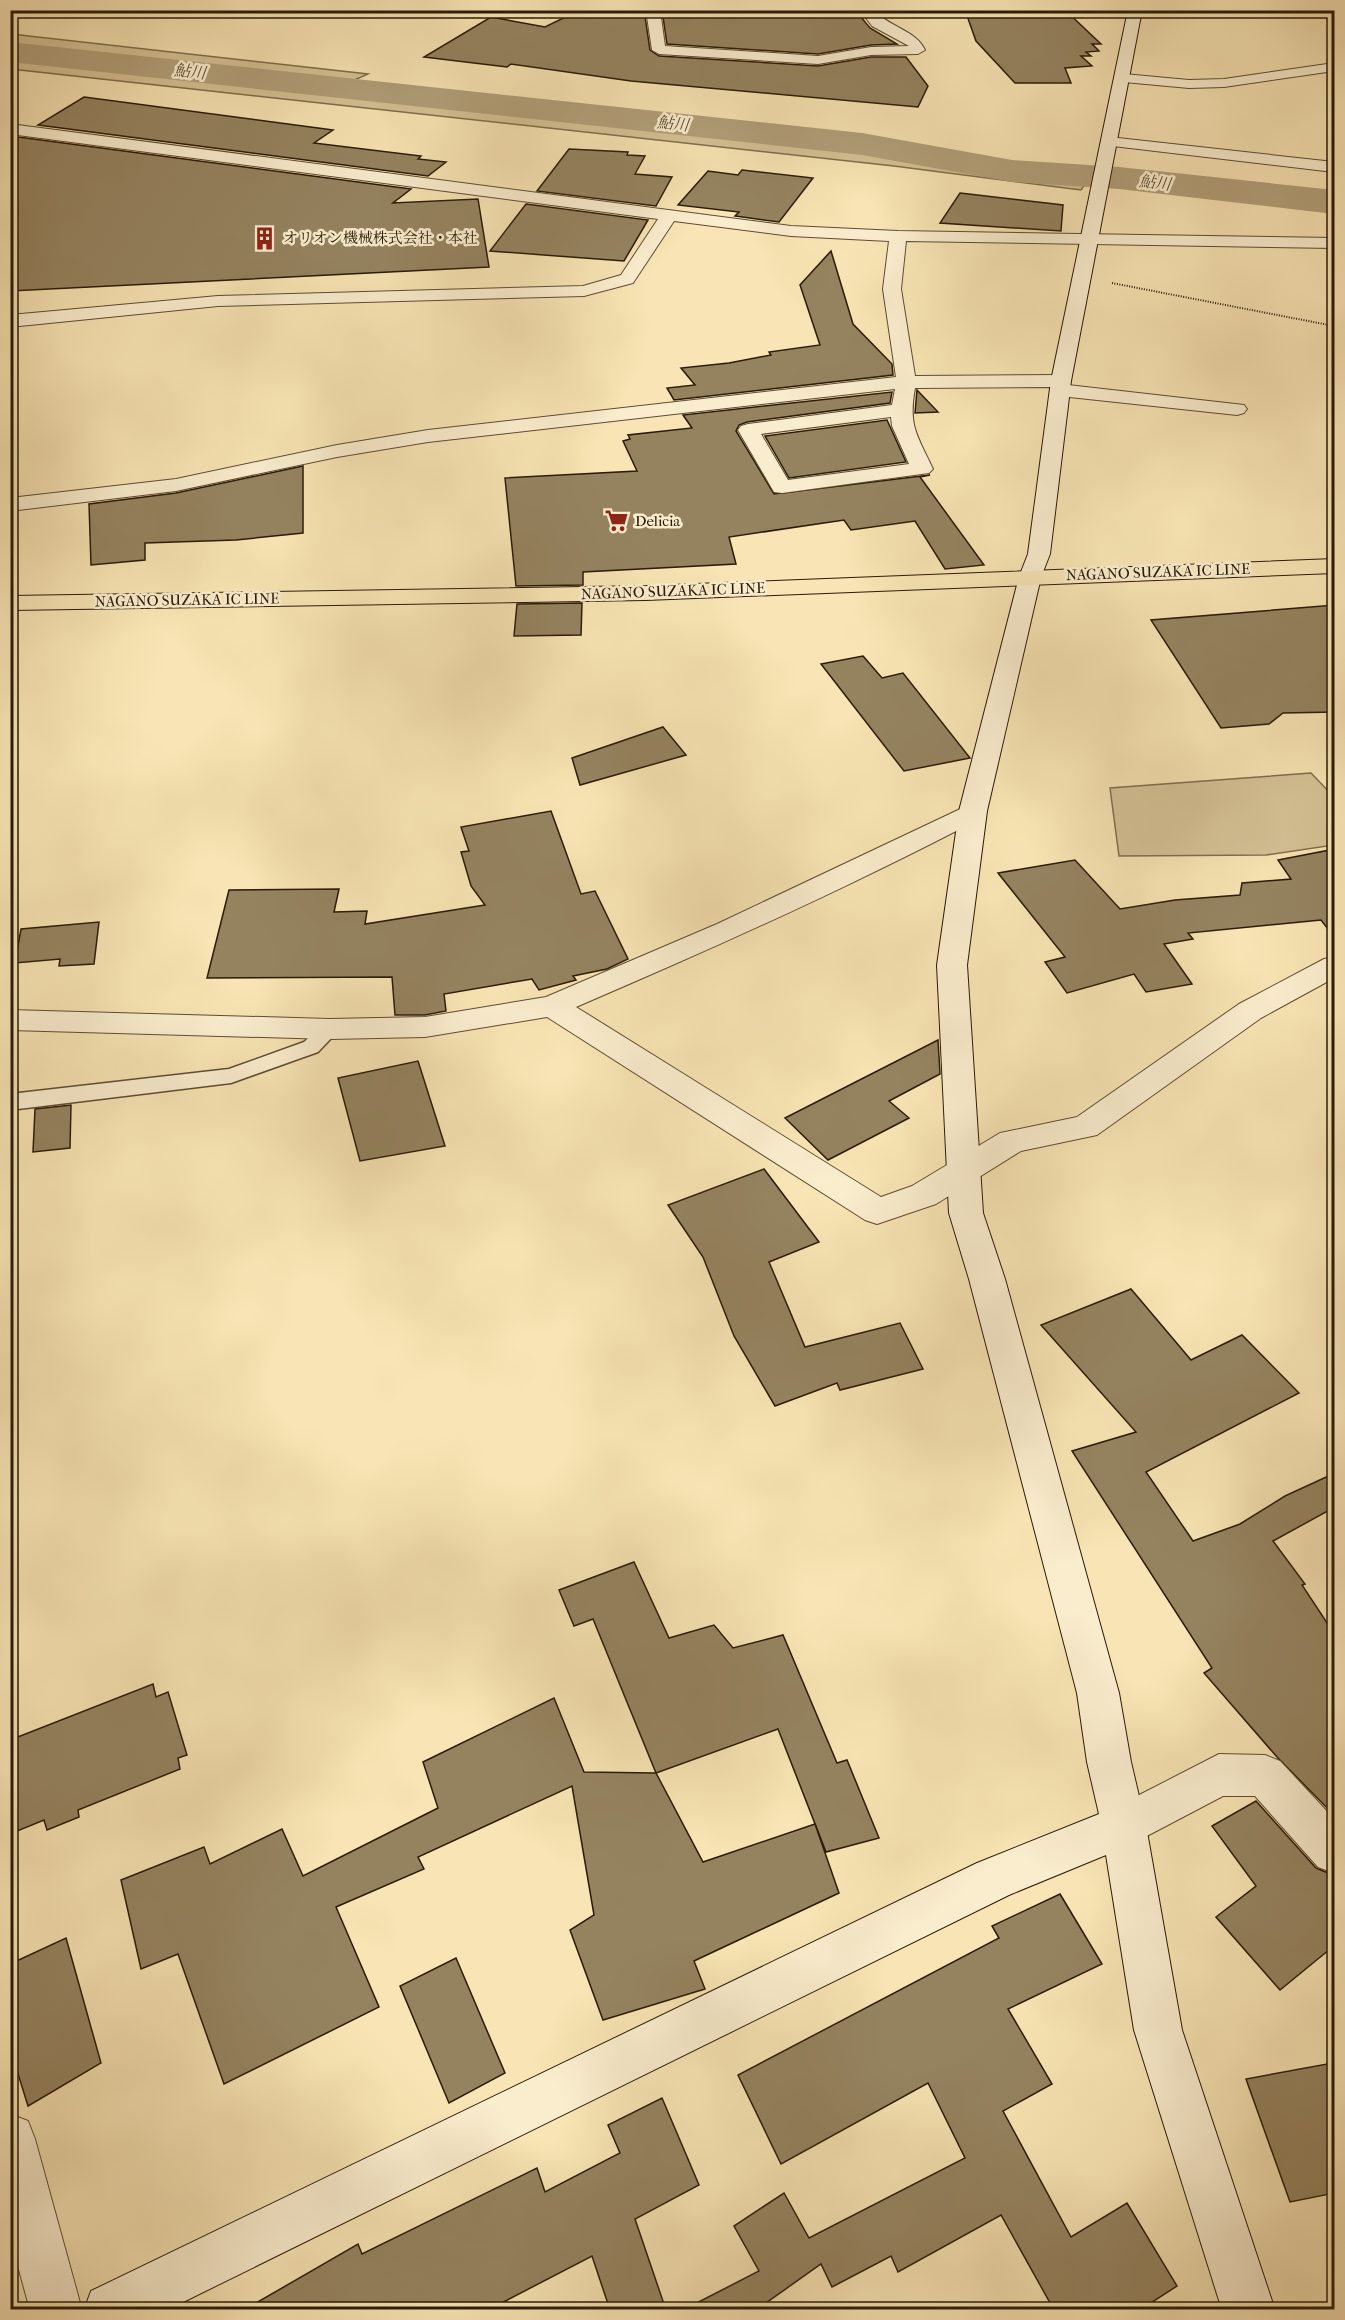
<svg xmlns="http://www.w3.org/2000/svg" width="1345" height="2320" viewBox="0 0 1345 2320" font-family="'IM FELL French Canon','Noto Serif JP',serif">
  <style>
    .green { fill: #d5c296; stroke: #806e4e; stroke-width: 1.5 }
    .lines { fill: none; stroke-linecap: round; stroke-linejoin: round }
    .river { fill: #b29f79; fill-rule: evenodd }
    .building { fill: #958360; stroke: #2a1a06; stroke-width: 1.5 }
    .lane-casing { stroke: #5e4c32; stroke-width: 3 }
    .street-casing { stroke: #5e4c32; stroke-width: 2 }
    .secondary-casing { stroke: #2a1a06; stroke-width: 2 }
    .primary-casing { stroke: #2a1a06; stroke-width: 2 }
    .path { stroke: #2a1a06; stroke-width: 2; stroke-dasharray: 1 1.5; stroke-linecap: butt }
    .lane { fill: #faedce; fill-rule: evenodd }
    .street { fill: #faedce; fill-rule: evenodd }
    .secondary { fill: #faedce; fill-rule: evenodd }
    .primary { fill: #f8e4b4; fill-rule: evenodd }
    .labels { text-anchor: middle; stroke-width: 5; stroke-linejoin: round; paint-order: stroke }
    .far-poi-label { font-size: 15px; fill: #2a1a06; stroke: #faedce; text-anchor: start }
    .far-street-label { font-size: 15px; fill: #2a1a06; stroke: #faedce }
    .far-water-label { font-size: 16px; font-style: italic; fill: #604f34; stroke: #faedce }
  </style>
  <rect width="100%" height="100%" fill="#f8e4b4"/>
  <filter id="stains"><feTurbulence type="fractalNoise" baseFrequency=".00333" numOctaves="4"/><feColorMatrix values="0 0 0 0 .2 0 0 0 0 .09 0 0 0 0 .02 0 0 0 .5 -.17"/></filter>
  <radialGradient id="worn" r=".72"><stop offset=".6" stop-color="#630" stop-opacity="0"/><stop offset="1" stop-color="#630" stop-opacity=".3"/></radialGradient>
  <g class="green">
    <path d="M11,34l357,40 -20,9 -337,-34z"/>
    <path d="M11,54l369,43 486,51 81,15 35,9 107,7 -8,11 -187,-24 -883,-97z"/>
    <path d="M1311,773l23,24v39l-5,2 5,7 -68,10 -147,1 -9,-68z"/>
  </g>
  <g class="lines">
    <path class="river" d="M10,42l852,91 150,27 107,7 215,23v24l-215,-25 -107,-7 -150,-27 -852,-93z"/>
  </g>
  <g class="building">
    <path d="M580,10h64l6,40 9,6 159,10 53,-9h35l22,29 -10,21 -287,-26 -120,-17 -4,3 -83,-10 67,-40 54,10z"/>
    <path d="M662,10h193l15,18 27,16 -26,1 -53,9 -151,-10z"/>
    <path d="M965,10h100l36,34h-9l7,7 -13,1 5,4h-10l11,10 -27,2 6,15h-56l-39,-42z"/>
    <path d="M84,97l249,33 -19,13 107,13 -3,3 28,3 -18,14 -390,-51z"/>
    <path d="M18,137l393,52 -18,14 85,-4 11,68 -479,24v-149z"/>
    <path d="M569,149l59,3 -1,3 18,1 -10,18 37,3 -16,29 -119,-15z"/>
    <path d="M742,170l71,8 -34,44 -44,-6 4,-4 -61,-7 30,-34 30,4z"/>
    <path d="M960,193l103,12 -2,26 -121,-8z"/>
    <path d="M526,204l122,16 -24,41 -134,-10z"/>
    <path d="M831,251l22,73 39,40 1,11 -219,25 -7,-12 28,-3 -14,-17 48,-5 42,-8 -2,-3 51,-7 -20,-60z"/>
    <path d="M917,390l21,22 -23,1z"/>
    <path d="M892,392l-2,11 -143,19 -8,3 -3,6 38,63 156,-19 -10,2 64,88 -39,4 -30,-48 -64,9 -7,-10 -115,17 7,27 -153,8v13l-67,1 -11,-108 132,-7 -14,-30 7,-2 -2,-4 64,-7 -9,-13z"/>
    <path d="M887,420l19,42 -117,16 -24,-42z"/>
    <path d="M303,466v67l-67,7 -91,3v17l-54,5 -2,-61 87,-11z"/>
    <path d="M582,603l-1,32 -67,1 3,-32z"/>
    <path d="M1335,605v107l-52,1 -14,11 -48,4 -70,-108z"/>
    <path d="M863,656l19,22 21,-5 67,85 -66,13 -83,-107z"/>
    <path d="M663,727l23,28 -106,30 -8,-27z"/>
    <path d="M551,811l30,83 14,-3 33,68 -21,10 -34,7 3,4 -37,10 -7,-11 -88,15 2,17 -21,4h-30l-3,-38 -185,1 22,-88 110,-1 -5,23 33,-1 -2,13 120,-19 -14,-19 -10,-34 8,-1 -8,-24z"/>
    <path d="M1335,849v89l-14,-18 -133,13 5,6 -29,5 28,40 -46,8 -12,-18 -67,19 -22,-31 20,-5 -67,-84 77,-13 45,49 55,-9 65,-5 2,-12 49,-4 -13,-19z"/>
    <path d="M99,922l-5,42 -35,2 1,-7 -45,4 6,-34z"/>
    <path d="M938,1040l2,34 -51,27 20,17 -81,42 -43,-42z"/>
    <path d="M418,1061l27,85 -85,15 -22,-83z"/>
    <path d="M71,1105l-1,43 -37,4 2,-43z"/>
    <path d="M764,1169l55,73 -50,20 36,85 95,-24 23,46 -83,21 -3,-7 -62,23 -41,-70 -31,-79 -35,-52z"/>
    <path d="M1131,1289l60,71 51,-25 57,58 -153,79 47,69 47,-17 45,-28 50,-23v34l-62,34 32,43 -3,1 33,50v181l-58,-59 -73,-84 8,-5 -140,-217 64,-19 -95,-107z"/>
    <path d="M634,1562l35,76 45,-13 19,23 50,-13 54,128 10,-3 32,78 -53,14 -48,-123 -122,44 -63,-154 -19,7 -15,-36z"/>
    <path d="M153,1684l3,13 12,-5 19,63 -9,3 2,11 -102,41 1,7 -32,13 -3,-10 -34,14v-94z"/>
    <path d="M554,1698l30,74 72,1 47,89 112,-38 24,69 -145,68 11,28 -102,31 -33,-90 24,-15 -22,-129 -154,71 6,12 -88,38 43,100 -155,77 -46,-130 -37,15 -20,-89 83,-33 6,17 72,-35 21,47 135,-68 -15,-46z"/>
    <path d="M1256,1801l60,67 12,5 7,7v65l-55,45 -64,-73 40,-31 -44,-60z"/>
    <path d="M1060,1894l42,70 -94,45 44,75 -49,27 68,126 56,-34 50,83 -37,24h-86l-53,-95 -103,57 -7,-16 -59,31 -11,-23 -65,46h-73l76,-39 -25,-45 50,-33 25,45 156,-80 -37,-75 -147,81 -43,-89 261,-137 -7,-12z"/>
    <path d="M66,1938l35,125 -73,43 -18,-58v-84z"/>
    <path d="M456,1958l49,115 -56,30 -49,-117z"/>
    <path d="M1327,2064l8,19v110l-45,9 -44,-123z"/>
    <path d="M662,2098l37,87 -64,34 31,91h-56l-18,-54 -104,54h-244l114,-66 4,10 175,-86 8,24 75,-39 -12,-28z"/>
  </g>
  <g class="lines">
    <defs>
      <path id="lane" d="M330,1022l7,2 3,5 -22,23 -87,31 -221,27v-16l219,-25 75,-27 19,-18z"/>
      <g id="street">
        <path d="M646,10h14l5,36 153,10 53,-9 38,-1 -37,-20 -12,-16h14c14,17 42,20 51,40l-7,4 -47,1 -53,9 -159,-10 -7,-4z"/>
        <path d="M1334,63v8l-110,16 -35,1 -65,-6 -7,-4 7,-4 65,6 35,-1z"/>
        <path d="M10,124l781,102 107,5 436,7v10l-428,-7 -5,48 14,87 146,-1 7,2 3,4 -3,4 176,20 3,4 -3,4 -7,2 -177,-19 -7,-2 -3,-4 2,-3 -137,1c-7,38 2,47 18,81l-4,4 -147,20 -8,-1 -36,-62 3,-4 7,-2 144,-19 3,-16 -467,53 -91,15 -161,34 -166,20v-13l166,-19 161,-34 91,-15 468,-53 -13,-88 6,-48 -98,-5 -117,-15 -41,62 -49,13 -366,10 -208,21v-12l208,-19 365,-10 38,-11 37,-56 -648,-85zM891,417l1,9 17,38 -121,16 -27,-46z"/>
        <path d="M1109,137l225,25v10l-230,-27 -3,-3 3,-3z"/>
        <path d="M973,803l10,2 4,6 -4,6c-133,70 -269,131 -407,190l305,190 31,-11 88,-53 77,-16 162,-113 85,-45 10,-2v21l-73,40 -164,117 -76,16 -85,53 -59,20 -12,-4 -318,-203 -122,20 -95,2 -320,-9v-20l320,9 95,-2 121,-20 171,-73z"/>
        <path d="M1219,1754l46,1 15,6 54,58v54l-16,-6 -63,-71h-32l-99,52 -16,-7 -6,-15 6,-15z"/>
        <path d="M10,2114l18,7 7,18 47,171h-52l-20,-73z"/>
      </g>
      <path id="secondary" d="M1128,10h14l-71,371 -21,173 -9,23 -54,234 -20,154 16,248 22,66 114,414 12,69 15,64 36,204 93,280h-53l-88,-280 -28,-175 -97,40 -842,415h-83l7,-19 886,-428 122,-49 -12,-52 -10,-69 -108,-414 -20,-66 -12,-248 22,-154 60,-234 9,-23 23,-173z"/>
      <path id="primary" d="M1334,559v14l-688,27 -636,10v-14l636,-10z"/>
    </defs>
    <use href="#lane" class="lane-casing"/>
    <use href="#street" class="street-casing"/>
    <use href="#secondary" class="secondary-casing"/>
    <use href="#primary" class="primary-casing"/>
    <path class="path" d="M1112,283l222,43"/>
    <use href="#lane" class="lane"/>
    <use href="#street" class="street"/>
    <use href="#secondary" class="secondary"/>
    <use href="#primary" class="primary"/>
  </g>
  <defs>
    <symbol id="building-bare" viewBox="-9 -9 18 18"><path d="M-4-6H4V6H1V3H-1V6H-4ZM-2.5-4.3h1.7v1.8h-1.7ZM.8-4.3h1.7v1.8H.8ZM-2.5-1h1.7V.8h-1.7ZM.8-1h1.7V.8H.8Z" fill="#8f2418" stroke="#faedce" stroke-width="2.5" paint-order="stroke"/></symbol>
    <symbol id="supermarket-bare" viewBox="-9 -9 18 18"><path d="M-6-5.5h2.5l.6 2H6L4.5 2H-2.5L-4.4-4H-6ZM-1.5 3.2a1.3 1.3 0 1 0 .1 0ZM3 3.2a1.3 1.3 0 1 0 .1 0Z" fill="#8f2418" stroke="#faedce" stroke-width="2.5" paint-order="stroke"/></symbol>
  </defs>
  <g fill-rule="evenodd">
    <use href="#building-bare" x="248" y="222" width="33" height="33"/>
    <use href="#supermarket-bare" x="600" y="504" width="33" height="33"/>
  </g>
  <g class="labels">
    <g class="far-poi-label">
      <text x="283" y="243">オリオン機械株式会社・本社</text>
      <text x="635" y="526">Delicia</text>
    </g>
    <g class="far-street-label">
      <text transform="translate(1158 572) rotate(-2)" y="5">NAGANO SUZAKA IC LINE</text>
      <text transform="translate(673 591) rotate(-2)" y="5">NAGANO SUZAKA IC LINE</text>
      <text transform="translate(187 600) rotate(-1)" y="5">NAGANO SUZAKA IC LINE</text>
    </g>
    <g class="far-water-label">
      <text transform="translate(190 71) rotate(6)" y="6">鮎川</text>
      <text transform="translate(673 123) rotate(6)" y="6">鮎川</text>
      <text transform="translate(1155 182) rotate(7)" y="6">鮎川</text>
    </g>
  </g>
  <rect width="1345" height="2320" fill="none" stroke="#f8e4b4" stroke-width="36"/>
  <rect x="12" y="12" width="1321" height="2296" fill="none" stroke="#2a1a06" stroke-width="3"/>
  <rect x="18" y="18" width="1309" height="2284" fill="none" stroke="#2a1a06" stroke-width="1.5"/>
  <rect width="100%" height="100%" filter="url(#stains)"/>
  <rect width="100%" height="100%" fill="url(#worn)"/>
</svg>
